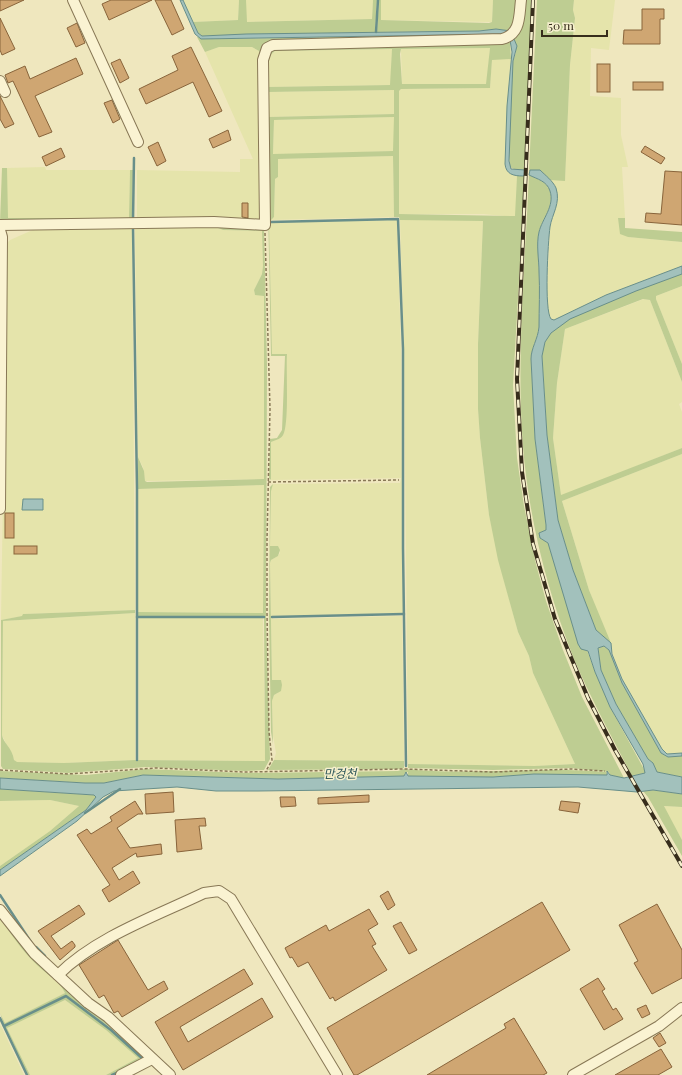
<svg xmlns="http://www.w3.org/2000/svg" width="682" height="1075" viewBox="0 0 682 1075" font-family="'Playfair Display','Noto Sans KR',serif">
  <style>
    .farmland { fill: #e5e4ab }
    .green { fill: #becd92; fill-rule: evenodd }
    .water { fill: #a2c1bc; stroke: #698f8a }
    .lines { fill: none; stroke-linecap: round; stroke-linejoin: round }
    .stream { stroke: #698f8a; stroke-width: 2.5 }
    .building { fill: #cfa672; stroke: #88643b }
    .minor-casing { stroke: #887856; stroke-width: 12 }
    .path { stroke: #887856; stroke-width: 1.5; stroke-dasharray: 3 2; stroke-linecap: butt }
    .minor { stroke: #faf3d2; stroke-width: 10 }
    .rail-casing { stroke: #372d1c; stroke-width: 4 }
    .rail { stroke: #f6f0ce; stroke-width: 2.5; stroke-dasharray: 8; stroke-linecap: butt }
    .labels { text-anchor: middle; stroke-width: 3; stroke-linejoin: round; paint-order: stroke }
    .water-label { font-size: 12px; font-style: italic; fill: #2a5457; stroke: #f6f0ce }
  </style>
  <rect width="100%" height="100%" fill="#efe7be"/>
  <g class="farmland">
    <path d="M183,0h56l-1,20 -45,2z"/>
    <path d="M246,0h127l-1,19 -126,3z"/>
    <path d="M381,0h112l-1,22 -111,-2z"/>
    <path d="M574,0h41l-6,50 -18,-2 -1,48 31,2v37l7,32h-6l3,51h-7l10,19 54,5v24l-76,29 -52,25 -5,-3 -1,-5 -1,-22 3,-62 7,-27 -1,-13 -6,-8h15l5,-115 5,-47 -2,-8z"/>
    <path d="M219,47h33l7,4 2,171 -124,-4v-48l103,2v-13h13l-48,-107z"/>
    <path d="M490,48l-3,36h-85l-1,-35z"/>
    <path d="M392,49l-1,36 -124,2v-26l2,-6 6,-4z"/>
    <path d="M492,59h19l-6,105 3,8 9,4 -1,41 -33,-3h-84v-123l2,-2 89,-1z"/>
    <path d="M394,90v24l-127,3v-25z"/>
    <path d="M394,117v34l-121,4 1,-35z"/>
    <path d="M393,156l1,61 -124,3 4,-3 1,-38 3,-2v-18z"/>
    <path d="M45,167l1,3h84l-1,48h-122v-50z"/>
    <path d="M397,220l4,130 2,263 -131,4 1,2 129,-3 2,145 -130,-1 2,-7 -3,-18 -1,-34 2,-6 4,-2v-13h-6l-2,-117 1,-3 7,-4 2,-3 -2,-6 -8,-1 1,-60 2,-2 127,-1 1,-5 -130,2v-38l13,-8 3,-80h-15l-3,-132z"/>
    <path d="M400,220h83l-5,124v65l2,29 9,77 16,69 13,48 11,24 4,17 42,91 -41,2 -126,-2 -4,-418z"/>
    <path d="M132,228l3,382 -112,4v2l-22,4 6,-377 3,-3 25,-11z"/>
    <path d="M135,228h83l5,2 39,1 1,35 -1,8 -8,16 1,5h9v184l-119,2 -2,-14 -5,-10z"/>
    <path d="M682,286v78l-26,-65v-3z"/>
    <path d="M644,299l6,1 32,82v20l-3,2 3,8v36l-121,48 -8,-58 4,-55 8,-54z"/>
    <path d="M682,454v299l-12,1h-3l-5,-5 -40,-70 -33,-89 -27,-89z"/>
    <path d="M264,485l-1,128 -125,-1v-123z"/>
    <path d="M135,613v147l-71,3 -49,-1 -13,-27 1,-114z"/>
    <path d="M139,618h124l2,143 -126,-1z"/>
    <path d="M50,800l29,6 -29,25 -50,35v-65z"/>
    <path d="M664,806l18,1v33l-16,-28z"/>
    <path d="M0,918l29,39 34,31 2,5 -60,30 -5,-10z"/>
    <path d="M65,1000l41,30 32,28 -32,17h-76l-23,-47z"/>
    <path d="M0,1025l2,3 22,47h-24z"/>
  </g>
  <g class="green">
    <path d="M239,0h7l1,22 125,-3 1,-19h4l-2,32 -173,4 -4,-3 -5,-11 45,-2z"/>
    <path d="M379,0h2v20l108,3 3,-1 1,-22h24l-1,19 -7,17 -241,8 -8,115 -1,-108 -7,-4h-33l-14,5 -8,-15 22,2 289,-5 3,-3 -15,-2 -17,2 -102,1z"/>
    <path d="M523,0h9l-7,170h-9l-6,-3 -2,-24 5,-82 3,-9 -2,-13 3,-4z"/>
    <path d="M537,0h37l-1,10 2,8 -5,47 -5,116 -15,-1 -10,-10 -11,1z"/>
    <path d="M510,40l1,19 -19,1 -2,28 -89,1 -2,2v123l116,2 2,-40 8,-1 -12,210 4,73 7,48 12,58 10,37 17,49 19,47 42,81 -14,-3 -1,-3 -38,-4 -78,2 -85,-2v-4l126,2 41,-2 -42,-91 -4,-17 -11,-24 -20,-72 -9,-45 -9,-77 -2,-29v-65l5,-123 -83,-1 -1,-3h-5l-1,-61 -115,3v18l-3,2 -1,38 -5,5 3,132h15c-1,20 2,62 -3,79 -2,6 -8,7 -13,9v38l-2,-2 1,-39 7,-1 5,-8 3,-74h-14l-6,-302 6,-6zM490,48l-4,36h-84l-2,-30 1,-5zM392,49l-2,36 -123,2 1,-30 7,-6zM394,90v24l-126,3v-25zM394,117l-1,34 -120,3 1,-34z"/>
    <path d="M2,168h5l1,50h121l1,-48h3l-1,51 -132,2z"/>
    <path d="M529,175c8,4 18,6 21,16 5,15 -8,28 -11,41 -3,13 0,27 0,40 1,18 0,37 0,55 -1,12 -8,21 -8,32l4,80 11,86v5l-7,3 1,5 8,5 47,129 15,35 35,64v2l-13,3c-20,-39 -41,-77 -58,-117 -27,-68 -45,-140 -51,-212 -7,-90 2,-182 6,-272z"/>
    <path d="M618,218h7v10l57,4v10l-54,-5 -8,-3z"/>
    <path d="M135,225l129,2 3,138 -1,252 4,142 -6,11 -19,1 -99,-4 -78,6 -65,-4 -2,-3v-146l21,-4 1,-2 112,-4v3l-132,8 -1,114c1,8 10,12 12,25l3,2 47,1 71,-3 130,1 -1,-144 -126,-1v-4l125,1 1,-128 -126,4v-32l6,14 1,10 2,1 117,-3v-183l-9,-1 -1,-5 8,-16 1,-8 -1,-35 -39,-1 -5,-2h-83z"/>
    <path d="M682,274v12l-26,10v3l26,65v18l-32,-82 -7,-1 -78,30 -8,54 -4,55 8,57 121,-47v6l-120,47 27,89 22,53 -15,-13 -23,-60 -15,-50 -11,-85 -5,-79c1,-8 3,-17 9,-23 17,-21 102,-49 131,-59z"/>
    <path d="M273,484l-2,7 -1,55h8l2,4 -2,6 -7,4 -1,3 2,117h9l1,5 -1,6 -7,4 -2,6 1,43 -2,-12 -2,-115 1,-130z"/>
    <path d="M604,646l5,4 13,33 39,70 7,4 14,-1v21l-25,-5 -4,-9 -5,-4 -32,-55 -15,-34 -3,-22z"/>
    <path d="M274,760l130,1v7l-6,1 -130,1z"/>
    <path d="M146,769l99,4 153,-2 6,-2c68,7 135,-3 202,3l1,3 -73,-1 -41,3 -85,-1v-4l-3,1 -1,3 -126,3 -135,-4 -39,8h-19l-85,-5v-7l86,4z"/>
    <path d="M0,789l94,6 2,2 -10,13 -86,60v-4l50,-35 29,-25 -29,-6 -50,1z"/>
    <path d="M653,790l29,4v13l-18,-1 18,34v16l-34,-59 -5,-6z"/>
    <path d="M0,913c10,14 20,29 32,42 35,38 78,66 115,102v3l-33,15 30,-17 -32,-29 -46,-34 -62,30 -4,-12 5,10 60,-30c-5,-12 -19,-19 -28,-28 -15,-14 -26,-31 -37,-47z"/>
    <path d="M66,997l45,33 32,29 -32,16h-5l32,-17 -32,-28 -41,-30 -58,28 23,47h-2l-23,-49z"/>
  </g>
  <g class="water">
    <path d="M180,0h3l15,33 4,3 44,-2 233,-3 17,-2 15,2 -3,3 -307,5 -6,-5z"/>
    <path d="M514,39l3,7 -4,15 -4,100 2,8 14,1v5l-2,1c-10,0 -17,-2 -18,-12l2,-58 5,-54 -2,-12z"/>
    <path d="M530,170h10c5,5 13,11 16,18 5,15 -4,26 -6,39 -2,15 -6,83 1,92l3,1 52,-25 76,-29v8l-46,17 -66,28 -19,14 -6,9 -3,14 5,79 11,85 15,50 23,60 15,13 1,11 10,25 40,70 5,5 15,-1v3l-14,1 -7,-4 -39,-70 -13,-33 -5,-4 -6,2 3,22 15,34 32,55 5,4 4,9 25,5v17l-29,-4 -16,2 -59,-5 -320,4h-42l-39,-4 -63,4 -11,6 -26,24 -77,55v-6l86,-60 10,-13 -2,-2 -94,-6v-11l85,5h19l39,-8 135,4 126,-3 2,-4 2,4 85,1 41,-3 73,1v-4l3,4 14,3 21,-5 -2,-9 -33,-57 -15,-35 -7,-21 -7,-2 -3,-5 -30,-101 -8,-5 -1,-5 7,-3v-5l-11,-86 -4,-80c0,-11 7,-20 8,-32 0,-18 1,-37 0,-55 0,-13 -3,-27 0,-40 3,-13 16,-26 11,-41 -3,-10 -13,-12 -21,-16z"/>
    <path d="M23,499h20v11h-21z"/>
  </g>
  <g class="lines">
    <g class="stream">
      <path d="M376,32l2,-32"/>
      <path d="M133,220l1,-62"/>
      <path d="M271,222l127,-3 5,130v199l3,218"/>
      <path d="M133,227l4,261v129h127"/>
      <path d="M137,617v143"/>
      <path d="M272,617l132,-3"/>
      <path d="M85,813l35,-24"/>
      <path d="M0,895l31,47"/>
      <path d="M36,947l9,9"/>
      <path d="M0,1018l27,57"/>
      <path d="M4,1026l62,-30 45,34 32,29"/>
      <path d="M112,1075l7,-3"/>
    </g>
  </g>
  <g class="building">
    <path d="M0,0h24l-24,11z"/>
    <path d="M111,0h41l-43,20 -7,-16z"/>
    <path d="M155,0h16l13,29 -12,6z"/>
    <path d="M642,9h22v10h-4v25h-37l1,-14h18z"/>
    <path d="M0,18l15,31 -13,6 -2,-5z"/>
    <path d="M77,23l8,20 -9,4 -9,-19z"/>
    <path d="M191,47l31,64 -13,6 -16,-35 -47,22 -7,-15 39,-19 -6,-14z"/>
    <path d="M76,58l7,16 -48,22 17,36 -13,5 -26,-56 -5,2 -3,-8 20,-9 5,13z"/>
    <path d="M120,59l9,19 -9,5 -9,-20z"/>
    <rect x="597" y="64" width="13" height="28"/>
    <rect x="633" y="82" width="30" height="8"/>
    <path d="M0,96l14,28 -9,4 -5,-9z"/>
    <path d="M112,100l8,19 -7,4 -9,-20z"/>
    <path d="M228,130l3,10 -18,8 -4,-9z"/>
    <path d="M158,142l8,19 -9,5 -9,-19z"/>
    <path d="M645,146l20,12 -4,6 -20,-12z"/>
    <path d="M61,148l4,9 -19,9 -4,-9z"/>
    <path d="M665,171l17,1v53l-37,-3 1,-9 15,1z"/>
    <path d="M242,203h6v15l-6,-1z"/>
    <rect x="5" y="513" width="9" height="25"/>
    <rect x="14" y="546" width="23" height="8"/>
    <path d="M173,792l1,20 -28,2 -1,-20z"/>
    <path d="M369,795v7l-51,2v-6z"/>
    <path d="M280,797h15l1,9 -15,1z"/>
    <path d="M135,801l8,13h-5l-21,14 13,20 31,-4 1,10 -25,3 -1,-4 -24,15 7,12 14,-9 7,12 -31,19 -7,-12 8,-5 -33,-50 10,-6 4,5 21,-13 -2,-4z"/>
    <path d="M561,801l19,2 -2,10 -19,-3z"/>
    <path d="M205,818l1,8h-7l3,23 -25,3 -2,-32z"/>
    <path d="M388,891l7,14 -7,5 -8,-14z"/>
    <path d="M542,902l28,48 -213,125h-3l-27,-47z"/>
    <path d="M657,904l25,46v28l-30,16 -18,-31 4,-2 -19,-36z"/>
    <path d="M79,905l6,9 -34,22 10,13 11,-8 3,4v2l-15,13 -22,-29z"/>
    <path d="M369,909l9,15 -10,6 8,14 -4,2 15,24 -52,31 -2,-4 -3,2 -22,-37 -10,5 -6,-10 -2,1 -5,-10 41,-23 3,6z"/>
    <path d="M401,922l16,28 -8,4 -16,-28z"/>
    <path d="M118,940l30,50 16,-9 4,8 -46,28 -4,-6 -4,2 -10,-18 -5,3 -20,-33z"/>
    <path d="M244,969l9,15 -73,43 8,15 74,-44 11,19 -90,53 -28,-48z"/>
    <path d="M598,978l7,11 -3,2 11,19 3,-2 7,11 -19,11 -24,-41z"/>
    <path d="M646,1005l4,9 -8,4 -5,-9z"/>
    <path d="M514,1018l33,55 -4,2h-116l79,-47 -2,-4z"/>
    <path d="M660,1033l6,10 -7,4 -6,-9z"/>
    <path d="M661,1049l11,18 -14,8h-43z"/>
  </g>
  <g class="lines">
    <defs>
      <g id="minor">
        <path d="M73,0l65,142"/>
        <path d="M0,81l5,11"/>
        <path d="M0,225l214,-3 51,3 -2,-165 4,-12 6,-3 229,-6c19,-5 17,-23 19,-39"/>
        <path d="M0,230l2,7 -2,272"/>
        <path d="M0,910l34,43 54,50 20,14 62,58"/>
        <path d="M58,975c38,-38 98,-59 146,-82l15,-2 12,8 106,176"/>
        <path d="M121,1075l31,-16"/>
        <path d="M573,1075l86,-49 23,-18"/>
      </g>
    </defs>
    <use href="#minor" class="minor-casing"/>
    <g class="path">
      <path d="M265,233l5,176 -3,131v73l2,119 3,28 -6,11"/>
      <path d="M268,482l131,-2"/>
      <path d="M0,770l68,4 88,-6 89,4 159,-3 89,3 78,-3 34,2"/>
    </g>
    <use href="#minor" class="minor"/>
    <defs>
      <path id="rail" d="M533,0l-16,379 5,93 11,72 22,75 33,79 27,52 67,116"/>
    </defs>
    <use href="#rail" class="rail-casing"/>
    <use href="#rail" class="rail"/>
  </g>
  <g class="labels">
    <g class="water-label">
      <text transform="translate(340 774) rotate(-1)" y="4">만겅천</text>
    </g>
  </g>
  <path d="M542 30v6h65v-6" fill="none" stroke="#372d1c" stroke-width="2"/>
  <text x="548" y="30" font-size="12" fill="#372d1c" stroke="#f6f0ce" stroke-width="3" paint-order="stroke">50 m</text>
</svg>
